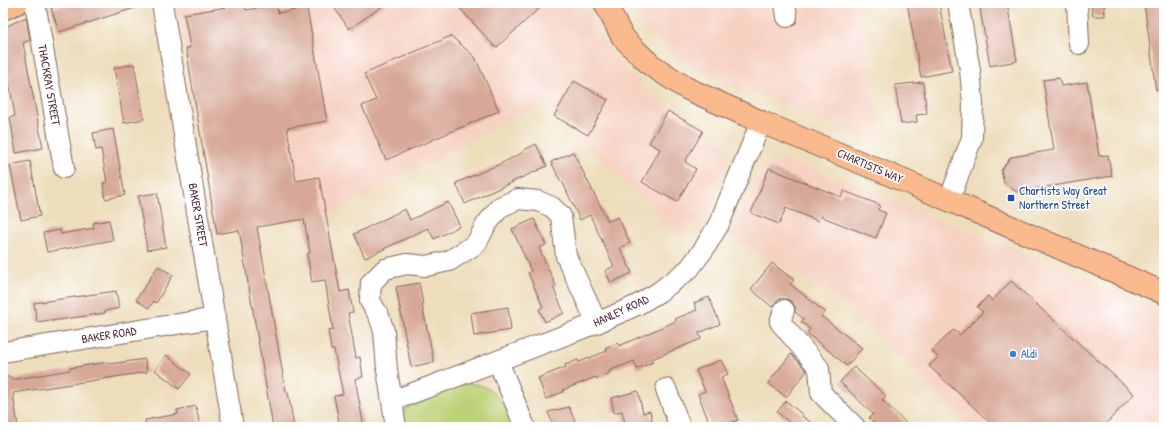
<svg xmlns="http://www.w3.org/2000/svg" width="1167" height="430" viewBox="0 0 1167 430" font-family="'Patrick Hand',sans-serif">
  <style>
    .built { fill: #f6d2c3 }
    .green { fill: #bcd276; stroke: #837850 }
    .building { fill: #d7a897 }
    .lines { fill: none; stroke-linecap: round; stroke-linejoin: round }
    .minor-casing { stroke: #83625d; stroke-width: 22 }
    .major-casing { stroke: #83625d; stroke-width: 24 }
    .minor { stroke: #fff; stroke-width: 20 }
    .major { stroke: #fbba8d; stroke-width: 22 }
    .transit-dot { fill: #1a4fb4; stroke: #fff; stroke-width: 1.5 }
    .shop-dot { fill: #3f7fe0; stroke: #fff; stroke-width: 1.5 }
    .labels { text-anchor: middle; stroke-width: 3.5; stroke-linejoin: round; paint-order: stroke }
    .street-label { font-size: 12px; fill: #4a1f2b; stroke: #fff }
    .transit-label { font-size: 12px; fill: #164399; stroke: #fff; text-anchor: start }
    .shop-label { font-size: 12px; fill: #366cbe; stroke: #fff; text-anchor: start }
  </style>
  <rect width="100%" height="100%" fill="#fff"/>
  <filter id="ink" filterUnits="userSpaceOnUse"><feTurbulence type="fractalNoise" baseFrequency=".025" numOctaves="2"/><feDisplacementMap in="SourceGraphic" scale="8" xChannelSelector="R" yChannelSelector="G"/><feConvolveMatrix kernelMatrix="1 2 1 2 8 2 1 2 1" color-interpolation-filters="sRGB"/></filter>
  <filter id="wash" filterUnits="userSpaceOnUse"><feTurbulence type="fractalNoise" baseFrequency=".012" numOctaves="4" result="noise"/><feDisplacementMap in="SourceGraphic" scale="16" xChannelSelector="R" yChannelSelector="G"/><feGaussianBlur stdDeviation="0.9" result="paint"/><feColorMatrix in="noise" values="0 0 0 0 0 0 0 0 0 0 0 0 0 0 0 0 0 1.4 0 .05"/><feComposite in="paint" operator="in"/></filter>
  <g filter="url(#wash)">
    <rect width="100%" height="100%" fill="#edddbb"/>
    <g class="built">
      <path d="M176,3h406l22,40 44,51 39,21 27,18 8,12 5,12 -3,14 -16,41 -27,26 -138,-136 -211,112 -115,21z"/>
      <path d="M628,3h231l22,140 -165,-65 -31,-13 -22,-16 -19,-21z"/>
      <path d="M784,159l94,35 286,119v102l-15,12h-179l-127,-126 -111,-63 28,-67 11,-8z"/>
    </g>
    <path class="green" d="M468,383c28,2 36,21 47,44h-112l-1,-8 3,-10 37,-19z"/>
    <g id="blocks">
      <g class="building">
        <path d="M69,3h71l1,3 -82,26 -8,-24z"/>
        <path d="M226,3h18l2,7 30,-5 2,8 29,-5 20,113 -40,7 9,53 23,-4 21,115 9,-2 4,22 -5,1 8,45 4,-1 3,20 -8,2 9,48h-24l-6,-31 9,-2 -9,-44h-3l-3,-19 5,-1 -8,-50 -13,2 -5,-28 3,-1 -6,-34 -47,8 29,165h2l6,35h-21l-34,-197 -22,4 -31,-186h4l-6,-34 43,-7z"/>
        <path d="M331,3h56l-38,26z"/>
        <path d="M455,3h90l-49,45z"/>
        <path d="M907,3h32l13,68 -31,6z"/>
        <path d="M979,3h28l10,58 -27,5z"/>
        <path d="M1104,3l1,13h-12l-2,-12z"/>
        <path d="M1144,3h20v87h-8z"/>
        <path d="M26,17l4,23 -7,3 20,105 -27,5 -6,-36 5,-1 -12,-69v-19z"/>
        <path d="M451,36l24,21 24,54 -113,49 -24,-54 14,-6 -12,-26z"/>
        <path d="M134,64l10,55 -20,4 -10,-55z"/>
        <path d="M1059,78l2,8 26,-4 12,74 9,-1 4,21 -95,16 -13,-9 -3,-13 10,-13 43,-7 -11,-70z"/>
        <path d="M574,81l34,19 -20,35 -34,-19z"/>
        <path d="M923,82l4,32 -11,1 1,7 -16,2 -6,-39z"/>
        <path d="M668,111l35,20 -18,31 11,7 -19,33 -35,-20 18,-33 -11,-6z"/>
        <path d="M113,129l12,66 -20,4 -2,-16 4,-1 -6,-33 -5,1 -3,-17z"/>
        <path d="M536,144l11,22 -82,38 -9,-21 44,-19 24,-12v-2z"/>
        <path d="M573,152l35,69 10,-4 12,26 -10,5 12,25 -21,10 -6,-12 9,-5 -24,-51 -10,5 -18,-39 -1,1 -10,-20z"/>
        <path d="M30,161l10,55 -19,4 -11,-55z"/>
        <path d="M769,168l72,29 3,-6 36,14 -2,5 8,3 -10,25 -56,-22 -2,5 -32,-13 -7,16 -28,-11z"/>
        <path d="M157,193l9,54 -19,3 -9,-54z"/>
        <path d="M448,202l12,24 -26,13 -6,-11 -63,30 -11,-24 51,-25 5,11z"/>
        <path d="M534,219l12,26 -7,3 17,38 -3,1 11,26 -19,9 -6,-13 4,-2 -15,-34 3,-2 -19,-42z"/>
        <path d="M109,220l4,20 -66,12 -4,-19 17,-3 1,4 33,-6 -1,-5z"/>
        <path d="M772,263l22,17 -4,4 35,28 -4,4 41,32 -15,18 -40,-33 3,-4 -9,-7 3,-3 -9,-7v-5l-3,-5 -5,-3h-7l-1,-1 -7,9 -21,-18z"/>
        <path d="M158,266l15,9 -17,28 -2,-2 -5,7 -13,-8z"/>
        <path d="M1011,281l123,113 -31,33h-108l-66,-61 9,-9 -6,-6 21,-21 7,5 23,-23 -6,-5 11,-11 4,5z"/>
        <path d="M419,283l4,22h-1l12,57 -23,5 -15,-80z"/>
        <path d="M116,291l3,17 -14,3v2l-54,8v-1l-14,2 -3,-19z"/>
        <path d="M709,297l11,27 -21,9 2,6 -49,20 1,3 -16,7 -3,-8 -25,10 1,2 -13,6 -1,-2 -33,13v2l-17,7 -8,-21 28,-11 -1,-2 13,-5 1,2 28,-11 -2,-3 12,-5 2,3 57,-25 -1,-2 22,-9 -3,-7z"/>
        <path d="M508,307l3,23 -37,6 -3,-23z"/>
        <path d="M791,354l16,17 -21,26 -18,-14z"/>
        <path d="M166,355l25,19 -12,15 -24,-19z"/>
        <path d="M145,359l2,13 -134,21 5,34h-15v-50h8v3l59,-10v-2l38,-6 1,2z"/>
        <path d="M721,360l7,14 -7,3 17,43 -17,7h-10l-13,-33 7,-3 -9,-21z"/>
        <path d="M854,367l32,29 -4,4 28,27h-31l-10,-9 4,-4 -33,-32z"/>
        <path d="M638,391l5,22 7,-2 3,16h-27l-4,-16 -8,2 -3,-15z"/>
        <path d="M786,401l17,14 -1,1 15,11h-22l-18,-15z"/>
        <path d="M196,406l4,21h-54l-1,-7 33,-6 -1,-4z"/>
        <path d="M569,407l7,16 -8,4h-14l-6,-15z"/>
      </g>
    </g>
  </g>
  <g filter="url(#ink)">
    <use href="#blocks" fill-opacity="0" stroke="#83625d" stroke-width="1"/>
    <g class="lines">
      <defs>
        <g id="minor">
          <path d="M35,3l29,165"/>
          <path d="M162,3l71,424"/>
          <path d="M785,3l2,14"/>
          <path d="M1077,3l2,41"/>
          <path d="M949,201l23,-63 1,-34 -3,-34 -12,-67"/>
          <path d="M784,310l-4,12 39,46 2,25 34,34"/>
          <path d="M3,352l212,-34"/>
          <path d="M498,361l27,66"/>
          <path d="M666,389l14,38"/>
          <path d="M392,401l205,-78 40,-18 22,-13 30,-23 15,-20 15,-25 42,-102"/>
          <path d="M396,427l-9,-57 -3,-39 -5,-15 -9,-15 1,-18 14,-14 22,-5 19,2 23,-5 27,-17 10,-19 14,-18 18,-8 20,2 14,6 9,9 5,40 31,67"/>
        </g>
        <g id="major">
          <path d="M605,3l17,33 11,12 18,17 35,23 75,34 125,51 278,120"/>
          <path d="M3,9l14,-6"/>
        </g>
      </defs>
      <use href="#minor" class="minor-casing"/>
      <use href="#major" class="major-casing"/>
      <use href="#minor" class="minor"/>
      <use href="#major" class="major"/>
    </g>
  </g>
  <rect class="transit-dot" x="1007" y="194" width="8" height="8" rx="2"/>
  <circle class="shop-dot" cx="1013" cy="354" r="4"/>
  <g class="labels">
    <g class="street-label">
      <text transform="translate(49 85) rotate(80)" y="4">THACKRAY STREET</text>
      <text transform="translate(870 166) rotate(23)" y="4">CHARTISTS WAY</text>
      <text transform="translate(198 215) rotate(80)" y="4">BAKER STREET</text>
      <text transform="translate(621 311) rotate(-25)" y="4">HANLEY ROAD</text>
      <text transform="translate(109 335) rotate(-9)" y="4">BAKER ROAD</text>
    </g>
    <g class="transit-label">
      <text x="1019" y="195">Chartists Way Great<tspan x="1019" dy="14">Northern Street</tspan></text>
    </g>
    <g class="shop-label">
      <text x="1021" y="358">Aldi</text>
    </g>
  </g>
  <rect width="1167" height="430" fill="none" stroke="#fff" stroke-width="16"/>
</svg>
